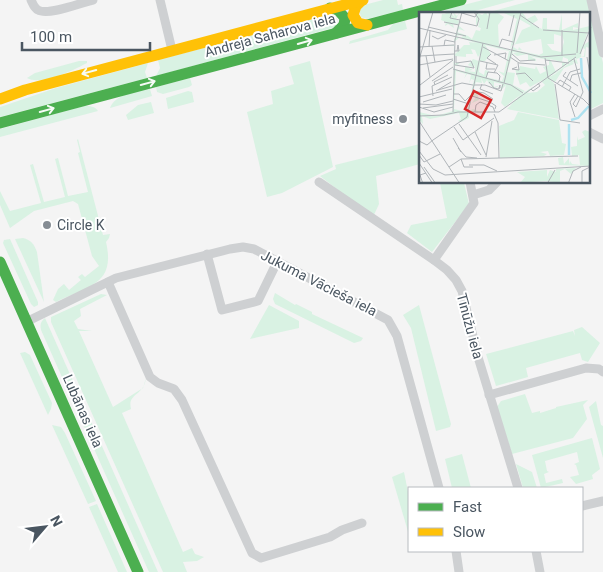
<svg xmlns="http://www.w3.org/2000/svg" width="603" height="572" viewBox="0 0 603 572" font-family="Roboto,sans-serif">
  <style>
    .green { fill: #d9f2e3 }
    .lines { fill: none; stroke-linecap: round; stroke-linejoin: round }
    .street { stroke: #ced0d2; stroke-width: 9 }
    .fast { stroke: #4caf50; stroke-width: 11 }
    .slow { stroke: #ffc107; stroke-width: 11 }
    .oneway { stroke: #f6fbf6 }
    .poi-dot { fill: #868d94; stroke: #fff; stroke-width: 2 }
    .labels { text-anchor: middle; stroke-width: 4; stroke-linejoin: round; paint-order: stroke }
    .street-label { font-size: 14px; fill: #4a5661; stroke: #fff }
    .poi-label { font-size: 14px; fill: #4a5661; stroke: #fff; text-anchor: end }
    .inset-river { fill: none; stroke: #aee2f0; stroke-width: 2.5 }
    .inset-road { fill: none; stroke: #b0b5b9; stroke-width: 1 }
    .view { fill: #d62828; fill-opacity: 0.15; stroke: #d62828; stroke-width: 2.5 }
    .inset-edge { fill: none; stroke: #4a5661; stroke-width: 2.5 }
  </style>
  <rect width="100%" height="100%" fill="#f4f4f4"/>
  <g class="green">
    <path d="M383,0h14l1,5 4,-1 1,6 -36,9 -6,-2 -2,-7 5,-5z"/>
    <path d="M483,0h32l-51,14h-24l8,-5z"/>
    <path d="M534,0h54l15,63v40l-14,7v-96h-107z"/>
    <path d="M333,14c4,3 6,8 3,13l-180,49 4,-8 -2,-8z"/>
    <path d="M405,21l2,8 -58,15 1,-3 38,-11 5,-6z"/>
    <path d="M79,61h8v2c-13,7 -46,23 -60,15l8,-5z"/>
    <path d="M310,61l23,106 -51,26 -15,4 -20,-85 26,-8 -2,-13 23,-7 -5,-17z"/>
    <path d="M148,63l-3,9 2,6 -147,39v-10l56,-19z"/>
    <path d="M190,78l2,7 -3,2 -26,7 -6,-2 -1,-5z"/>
    <path d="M150,89l2,7 -42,12c6,-15 27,-16 40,-19z"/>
    <path d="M188,91l4,1 2,10 -26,7 -2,-11z"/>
    <path d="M151,102l3,11 -26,7 -2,-5 12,-10z"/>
    <path d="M84,106c7,0 10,0 14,5l-98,26v-8z"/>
    <path d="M78,139l25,96 7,-1 -1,4 -3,4c10,43 -18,44 -50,60l-3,-2 5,-11 6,-5 5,6 12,-10 -3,-3 4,-3 3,3 14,-11 -7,-10 -14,-52 -5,-3 -39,10 -24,17 -10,-23v-14l10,20 31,-8 -11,-38 3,-1 11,38 21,-5 -10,-38 3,-1 10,38 20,-4 -10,-39 2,-1 -3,-12z"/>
    <path d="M420,144v20l-44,12 3,28 -6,13 -53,-41 16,-7 -1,-4z"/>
    <path d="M440,183h24l5,21 -37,48 -25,-19 4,-8 36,-7z"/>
    <path d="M23,238c8,2 11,6 14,14l7,50 -29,-63z"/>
    <path d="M10,239l28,63v3l-4,2 -3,-3 -28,-61 1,-3z"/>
    <path d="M275,293l20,12 1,-1 16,8v2l51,24 -2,3 -7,2 -79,-39 -2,-5z"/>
    <path d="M101,294l6,1 -27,14 1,7 -7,5 4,8 14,2h-13l34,76 30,-19 3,-10c-2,18 -19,15 -15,31l-9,4 61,139 9,-4 3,6 9,3 -7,4 -14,1 4,10h-24l-112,-250v-5z"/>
    <path d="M269,305l30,16v7l-49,11z"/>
    <path d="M419,305l32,119 -1,3 -14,4 -25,-103 -8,-13z"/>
    <path d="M45,318l113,254h-9l-108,-242c-1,-5 -1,-8 4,-12z"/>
    <path d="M582,327l18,16 -12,19 -6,-2 -2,-7 -54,15 2,9 -32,9 -10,-32 87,-23 2,5 -1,-6z"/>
    <path d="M25,352l5,3 22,48 -1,6 -3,6 -28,-62z"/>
    <path d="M525,394l7,19 8,-2v2l16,-5v-1l32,-7 -5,5 4,14 -14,19 -61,16 -15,-47 4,-6z"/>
    <path d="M596,401l5,24 2,1v32l-14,-51z"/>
    <path d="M52,425l9,2 4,6 31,68 -8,3z"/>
    <path d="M592,438l8,31 -8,6 1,4 -17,5 -6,-7 9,-2 -3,-10 -2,-1 5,-2 -2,-10 -32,9 2,10 2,1 -5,2 2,9 16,-4 1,4 -22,5 -9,-33z"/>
    <path d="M462,454l9,34h-19l-7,-29z"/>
    <path d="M516,464l16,8 5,16h-14z"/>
    <path d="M404,472l5,25v38l-17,-58z"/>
    <path d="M97,504l30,68h1h-10l-29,-65z"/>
  </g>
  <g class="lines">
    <g class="street">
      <path d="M31,0c2,4 3,8 7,10 10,6 42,-7 55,-10"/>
      <path d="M160,0l12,50"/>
      <path d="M591,0l12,53"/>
      <path d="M589,116l14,-7"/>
      <path d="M589,132l14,7"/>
      <path d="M319,182l115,78"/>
      <path d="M470,182l4,21 -40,57 13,10 9,10 6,11 16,66 40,131"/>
      <path d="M473,195l16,-5 8,-8"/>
      <path d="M207,254l15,56 36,-9 19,-39"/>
      <path d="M108,282l42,95 8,6 16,6 8,11 70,153 9,5 69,-21 12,-7 20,-7"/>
      <path d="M26,322l90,-44 114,-29 13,-2 11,2 134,71 9,16 42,152"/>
      <path d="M489,395l97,-27 13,1 4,3"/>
      <path d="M582,506l21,-5"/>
      <path d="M456,551l3,21"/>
      <path d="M536,551l4,21"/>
    </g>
    <g class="fast">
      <path d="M330,8l8,2 7,8 -1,7 -8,8"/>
      <path d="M0,123l461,-123"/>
      <path d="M0,262l138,310"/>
    </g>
    <g class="slow">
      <path d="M362,0l-6,6 -3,9 5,8 9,2"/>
      <path d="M0,99l25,-9 338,-90"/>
    </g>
  </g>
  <defs><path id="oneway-shaft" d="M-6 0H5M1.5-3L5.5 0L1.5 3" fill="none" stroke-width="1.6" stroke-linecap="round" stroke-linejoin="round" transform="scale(1.25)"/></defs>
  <g class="oneway">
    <use href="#oneway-shaft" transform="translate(305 42) rotate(-16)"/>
    <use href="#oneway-shaft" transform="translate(89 72) rotate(165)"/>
    <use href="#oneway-shaft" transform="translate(148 83) rotate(-15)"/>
    <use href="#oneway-shaft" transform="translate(47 110) rotate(-15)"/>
  </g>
  <g class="poi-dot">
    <circle cx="403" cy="119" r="5"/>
    <circle cx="47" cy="225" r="5"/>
  </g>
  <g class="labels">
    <g class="street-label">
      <text transform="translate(270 35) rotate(-15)" y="5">Andreja Saharova iela</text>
      <text transform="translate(319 283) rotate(27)" y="5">Jukuma Vācieša iela</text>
      <text transform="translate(470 326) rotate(75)" y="5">Tīnūžu iela</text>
      <text transform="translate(83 411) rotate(66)" y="5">Lubānas iela</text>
    </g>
    <g class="poi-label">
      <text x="393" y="124">myfitness</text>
      <text x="57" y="230" text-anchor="start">Circle K</text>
    </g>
  </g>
  <g transform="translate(419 12)">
    <rect width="171" height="171" fill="#f4f4f4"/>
    <path d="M25,0l8,2 3,4 -2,-6 4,4 3,-4 -4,7 3,2 3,-9 -4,13 7,6 -6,-2 -2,3 11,4 4,3 4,-9 4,1 1,-3 -3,-1 2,-8 -4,7v-14l6,3 4,-3 2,4v-4h8l8,5 -6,8 1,22 12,4 1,-5 6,4 1,-3 3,3h-8l25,5 4,-2 -2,-14 -29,6 -2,4 7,-30 -15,-7h20l5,7 8,-4 3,5 -6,4 10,5 1,-11h4v11l12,1 3,-16v16l16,-7v5l-5,-1v3l17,-4 -7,19 7,-4v7l-4,-1 -1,10 -4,-1h3l1,-7 -3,-1 -1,9 -13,6v-4l-5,-2 -1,5 -12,-3 6,13 6,-5v-5l5,2 -10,8 -27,15 -4,-5 -6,3 -5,-16 4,1 1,-4 15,3 1,-3 4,8 6,-3 -3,-4 6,-2v-5l-20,-4 7,3v2l-8,-1v-6l-11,2 -4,-3h5l-5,-1 -6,20 8,1 -2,12 12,6 -20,16 -4,-4 5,-18 -6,6 2,-7 -8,-2v5l7,-2 -6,3 -2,-1 -2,-3h-2l-2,-4 -3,4 -3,-6 1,5 -6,-1 -3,9 4,1 2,8 -7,3 4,-6 -4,-1 -3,15 4,-2 13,5 -15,-2 4,3 -6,-1v4l-8,4 -3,-1 3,-2 -2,-6 -29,6 -8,-3 1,8 -4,-4v-8l17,4 17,-5 1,-65 -10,-1h10v-8l1,3 1,-3h2l1,1 -5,4 1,12 9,-9h6l-1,-3 7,1 -15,-5 3,-3 -9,1 3,-11 -5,-1 1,4 -6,-4 -3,2 1,-4 -5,-2 1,-6h4zM100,7l12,7 -9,4 -8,16zM142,18l3,12 -3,10 -9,-2 -5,-6h7v-10l7,2zM66,33l24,6 -5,22 -6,-2 6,5 -2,5 -16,-4 3,-6 -4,-1 -1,5 -5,-3 1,-11h5l6,-7zM52,37l4,1 3,7 3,-4 -2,8 -6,-2 -5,6 6,3 1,-4v8l-8,-1 6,-1 -8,-4v6l-10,-3 -1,-4h3l3,-2h-7l2,-7 11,1v-3h7zM37,59l10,3 -2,5 3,-5 4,1 -2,9 2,-5 3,1 -6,27 -4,5 6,1 -16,-4zM157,46l2,6 -6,-2 2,2 -10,4 -9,14 -6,-3 5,4 5,36 -52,-10 13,-14 14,-9 -7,7 10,-1 8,-7 -4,-4 14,-7v3v-3zM99,100l41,8 3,23 4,1 -2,11 -14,1 -2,-5 -8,1 7,2 -3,2 -44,2 -1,-32 15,-6zM166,118l5,2v34l-31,-1 -1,-7 5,-1 1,7 5,-6v7l1,-4 2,3 8,1 -1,-10 -7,1 -1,-9 6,-1v-10l1,4 7,-3 -3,-5zM157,156l-5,6 -6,-5 -5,2v12l-14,-2 -26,2 5,-6 -8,-5 30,-2v7l3,-7 6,2v-3z" fill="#d9f2e3" fill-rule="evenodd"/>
    <path class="inset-river" d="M162,46l1,19 9,16M152,108l7,-2 11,-12M150,143v-31"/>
    <path class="inset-road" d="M33,0l-2,6 10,2M43,1l13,4 3,-5M101,3l19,13M25,10l15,3M41,10l17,4 2,-7 -5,-7M9,15l38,9M0,16l122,29 35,-3M68,17l3,-17M124,18l46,3M143,18v26M13,24l6,3 8,-4M90,24l5,-21M13,34l3,16M25,34l1,-6 10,2M0,35l35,-2M10,35l1,-17M64,35l26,14M80,35l3,-8 11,3M35,39h5l-1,-6 -1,6M158,41l3,-41M72,42l-4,4 9,6M93,42l8,7 15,-1M161,42l11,-27M75,43l12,-2 -1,6M1,44l34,-2M7,44l4,21M37,44v7l15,-2 3,7M91,45l9,6 26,2M168,45l3,17M126,46l3,20 35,21 8,8M155,47l9,33 -7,15 -3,-3 5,-8M0,48l14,-48M126,48l24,3M61,49l18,4 -4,8M68,51l-1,6h9M0,53l34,-6M36,53l19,3M98,55l-5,2 7,1 -1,-7M34,57l58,16 12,8M147,60l-3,4 15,10M97,62l9,-1 8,8M67,66l2,-6 9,1 3,3 -1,5M13,69l21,-14M151,69l2,-6 9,-2M0,70v20M70,70l5,6 4,1 2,-1v-3l-1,3M85,71l17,-71M63,72l-2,5 13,5M136,72l5,36M138,72l3,-4 11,7 -2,4M1,73l33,-25M16,73l-1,-3 14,-7M55,73h11l16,6 2,-7M143,75l8,-15 10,-3M112,77l2,2 7,-5 -2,-3M19,78l24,-7 11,2M17,79l15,-9M54,79l11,2 9,6M34,82h6l6,7 6,-6M156,82l-5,8 5,15M14,84l-1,-10 20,-9M53,84l18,6 6,4 -1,3M0,85l33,-8M34,87l16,5M4,90l23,-7M0,92l17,1 17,-4M0,95l15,5 19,-5M4,96l30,-4M34,100l2,-72 7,-28M56,100l1,-7 4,-3 13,5 2,5M75,102l4,9 1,35M25,103l14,-3h41l77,-55M0,104l25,-1M141,108l20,3M0,109l41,63M40,112l22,31M35,115l9,13M56,120l11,23M34,126l8,14M14,128l34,-23 16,-74M44,128l31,-22M0,129l8,4 6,-5M39,136l8,9 11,1M0,139l14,18 12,6 146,-9M0,143l5,7 16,-8M67,145l6,-36M42,147l3,8h9M0,151l14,21M50,153h15l13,6M5,155l12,17M30,155l12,-8 117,-3M4,172l-3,-9 6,-2M128,172l8,-14M149,172l5,-13 8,-4M163,172v-13l8,-4"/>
    <path class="view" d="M55,79l17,9 -10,18 -16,-9z"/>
    <rect width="171" height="171" class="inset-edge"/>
  </g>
  <rect x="408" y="487" width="175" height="65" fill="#ffffff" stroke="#b7bbc0"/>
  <rect x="418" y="503" width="25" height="8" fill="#4caf50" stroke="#b7bbc0"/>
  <text x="453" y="512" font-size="15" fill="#4a5661">Fast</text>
  <rect x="418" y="528" width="25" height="8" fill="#ffc107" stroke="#b7bbc0"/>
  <text x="453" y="537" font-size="15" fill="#4a5661">Slow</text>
  <g transform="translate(45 527) rotate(62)" stroke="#ffffff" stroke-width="4" paint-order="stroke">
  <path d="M0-4L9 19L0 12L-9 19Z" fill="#4a5661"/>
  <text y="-8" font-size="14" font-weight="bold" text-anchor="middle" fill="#4a5661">N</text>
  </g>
  <path d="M22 42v8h128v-8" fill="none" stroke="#4a5661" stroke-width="2.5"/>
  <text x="30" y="42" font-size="15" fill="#4a5661" stroke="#ffffff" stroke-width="4" paint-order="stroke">100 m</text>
</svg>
